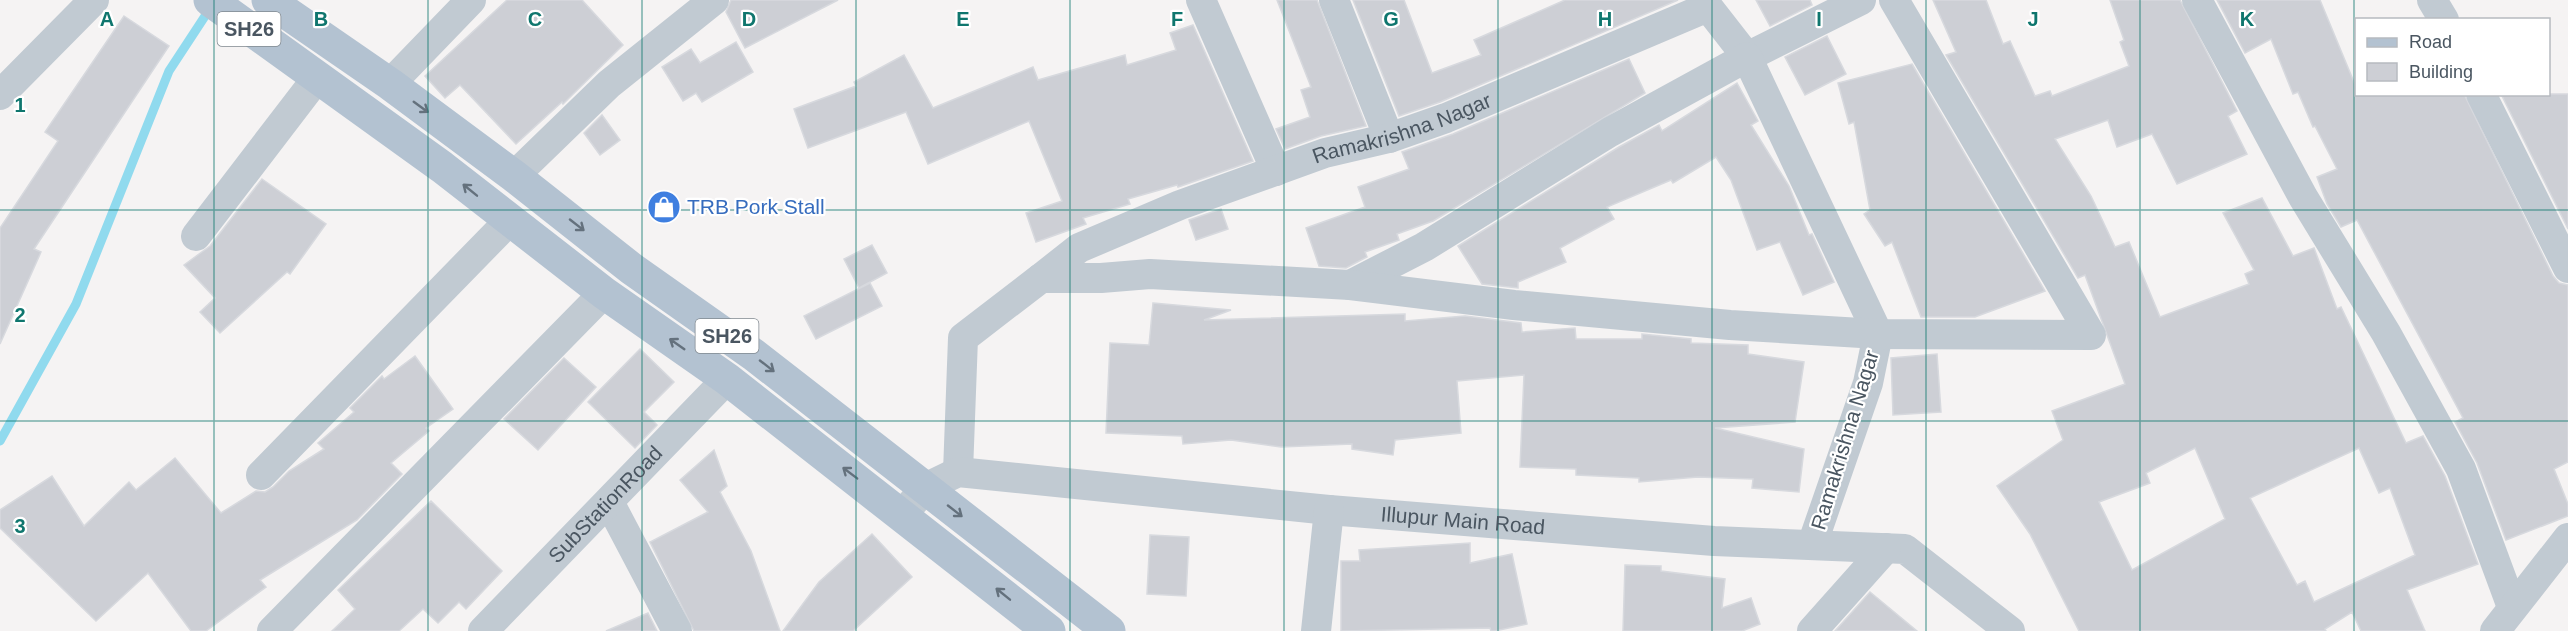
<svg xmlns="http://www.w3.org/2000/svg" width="2568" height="631" viewBox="0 0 2568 631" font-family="Helvetica,sans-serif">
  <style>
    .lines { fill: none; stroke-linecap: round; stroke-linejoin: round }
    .stream { stroke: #90daee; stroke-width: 9 }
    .building { fill: #cdcfd5; stroke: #d7d9de; stroke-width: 1.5; fill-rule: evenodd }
    .minor { stroke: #c1cad2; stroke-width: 30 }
    .primary { stroke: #b3c2d1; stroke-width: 33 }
    .oneway { stroke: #64717d }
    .grid { fill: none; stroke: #0f766e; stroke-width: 1.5; stroke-opacity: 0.55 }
    .labels { text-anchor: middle; stroke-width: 4.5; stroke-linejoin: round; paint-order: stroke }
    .shield { fill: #fff; stroke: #808990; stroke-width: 1.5 }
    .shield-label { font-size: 20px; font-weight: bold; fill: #4a5661 }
    .street-label { font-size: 21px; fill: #4a5661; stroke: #fff }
    .shop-label { font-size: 21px; fill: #366cbe; stroke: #fff; text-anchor: start }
    .grid-label { font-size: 20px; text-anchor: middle; font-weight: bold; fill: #0f766e; stroke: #fff; stroke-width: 4.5; stroke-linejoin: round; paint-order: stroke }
  </style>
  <rect width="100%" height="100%" fill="#f5f3f3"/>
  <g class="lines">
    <path class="stream" d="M0,441l76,-137 93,-233 42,-64"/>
  </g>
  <g class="building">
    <path d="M507,0h75l41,45 -60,59 -1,-2 -46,42 -56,-59 -15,13 -20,-22z"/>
    <path d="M731,0h107l-93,48 -19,-36z"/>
    <path d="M1277,0h40l49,126 -45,10 -36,13 -9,-20 34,-12 -9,-27 10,-3z"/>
    <path d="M1353,0h51l28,73 49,-18 -7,-15 91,-40h113l-238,102 -41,14z"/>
    <path d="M1756,0h54l2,5 -42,21z"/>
    <path d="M1933,0h53l17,44 7,-3 25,55 15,-5 2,5 77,-30 -9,-24 4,-2 -14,-40h70l57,111 -9,5 19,38 -70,30 -25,-50 -35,13 -9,-27 -53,19 36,57 24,51 14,-5 31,75 89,-33 -4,-10 9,-4 -31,-57 39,-15 31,58 21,-8 23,61 4,-2 65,136 17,-7 22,40 33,88 -71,26 18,41h-64l-9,-19 -27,17 1,2h-247l-49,-97 -33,-48 66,-46 -11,-29 73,-27 -40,-109 -7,3 -132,-223 10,-3zM2195,448l30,71 -93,51 -33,-68 51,-19 -4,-10zM2359,448l20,45 11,-5 25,67 -101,47 -9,-21 -8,4 -47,-87z"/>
    <path d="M2217,0h103l36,87v7h108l89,182 6,7 9,2v177l-14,7 14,35v12l-62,24 -29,-77 -22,-41 8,-4 -106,-198 -16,7 -14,-23 -10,-27 20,-8 -22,-43 -2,1 -15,-35 -5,2 -22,-55 -26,14z"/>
    <path d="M124,16l45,30 -135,203 7,3 -41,92v-116l58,-87 -13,-9z"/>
    <path d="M1193,25l60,136 -75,26 -1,-2 -49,14 2,5 -47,14 3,6 -50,18 -10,-29 36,-12 -33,-80 -101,43 -22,-52 -98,36 -14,-39 62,-23 -2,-4 50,-27 29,53 100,-41 5,13 87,-25 2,10 49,-15 -6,-17z"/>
    <path d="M1827,36l19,38 -41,21 -20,-38z"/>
    <path d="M736,42l17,30 -51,30 -6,-9 -13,8 -21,-34 29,-18 9,14z"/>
    <path d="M1629,59l16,34 -212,128 -36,13 2,6 -34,12 2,5 -21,11 -27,-2 -13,-38 59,-21 -7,-20 51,-18 -7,-17 51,-18z"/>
    <path d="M1912,64l133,227 -70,26h-54l-29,-75 -7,4 -21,-32 6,-4 -16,-88 -5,2 -11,-41z"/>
    <path d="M1737,83l21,38 -7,4 38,61 20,49 3,-1 22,48 -31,13 -23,-53 -23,8 -26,-70 -15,-23 -43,26 -2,-3 -64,27 7,12 -54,29 6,14 -48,20v6l-36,-4 -24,-38 161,-99 40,-22 3,6z"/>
    <path d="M2501,94h67v135z"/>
    <path d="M602,115l18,25 -20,15 -16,-22z"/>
    <path d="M262,179l64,45 -36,50 -3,-2 -67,61 -20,-21 15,-14 -31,-33 26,-19z"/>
    <path d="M1221,209l7,20 -32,11 -7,-20z"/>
    <path d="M872,245l15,28 -28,15 -15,-29z"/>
    <path d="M870,283l12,23 -66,33 -12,-23z"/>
    <path d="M1153,303l78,7 -27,10 201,-6v7l60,-5 56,7 1,9 53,-4 1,11h66v-5l49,5v4l57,2v9l56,8 -9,60 -80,6 89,21 -5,43 -47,-4 1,-9 -55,-2 -59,5v-4l-63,-3v-6l-56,-2 4,-92 -67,6 4,52 -66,7 -2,15 -41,-6v-5l-71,3 -50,-7 -48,4 -1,-8 -76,-3 4,-90 39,2z"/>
    <path d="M640,349l34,33 -30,30 13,13 -22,23 -47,-46z"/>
    <path d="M1937,354l4,58 -48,3 -2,-57z"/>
    <path d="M415,356l38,53 -27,19 3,3 -38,32 11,11 -45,46 -97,60 6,7 -60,44h-15l-43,-58 -52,48 -96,-93v-18l52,-34 32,50 45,-44 7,8 39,-32 46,55 35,-22 9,1 8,-5 16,-16 35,-22 -6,-6 36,-31 -4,-4 32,-32 2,3z"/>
    <path d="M564,358l32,29 -58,63 -34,-31z"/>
    <path d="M714,450l13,36 -7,6 31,59 29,80h-86l-44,-89 58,-30 -28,-32z"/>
    <path d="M431,501l71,70 -36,38 -7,-7 -21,21 -15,-14 -24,22h-67l23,-22 -17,-19z"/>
    <path d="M872,534l40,43 -59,54h-70l36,-49z"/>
    <path d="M1150,535l39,2 -3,59 -39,-2z"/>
    <path d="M1470,543v20l42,-9 15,70 -32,7h-4l-1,-3 -149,3v-70h19l-1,-11z"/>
    <path d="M1625,565l36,1v5l64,8 -3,29 29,-10 9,26 -18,7h-119z"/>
    <path d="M1870,592l47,39h-82z"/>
    <path d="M648,613l9,18h-51z"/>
  </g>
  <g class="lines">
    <g class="minor">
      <path d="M1201,0l75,171"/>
      <path d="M1334,0l55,138"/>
      <path d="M2197,0l106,197 83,136 75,136 51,138"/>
      <path d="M2432,0l12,20"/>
      <path d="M390,84l81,-84"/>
      <path d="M2481,94l87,174"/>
      <path d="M0,95l94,-95"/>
      <path d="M514,176l95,-92 105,-84"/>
      <path d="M196,236l121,-158"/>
      <path id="s1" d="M1041,278l38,-30 101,-43 145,-52 64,-15 57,-20 262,-111 39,50 114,-57"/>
      <path d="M1350,285l74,-38 186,-115 137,-75 131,277 -10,49 -56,162"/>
      <path d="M958,472l5,-134 78,-60h60l49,-4 200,11 164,20 216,20 148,9 213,1 -197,-335"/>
      <path d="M261,475l248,-254"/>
      <path d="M609,502l68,129"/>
      <path id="s2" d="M903,514l22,-26 33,-16 371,38 385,31 191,8 105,82"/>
      <path d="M272,631l332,-338"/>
      <path id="s3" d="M483,631l244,-252"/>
      <path d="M1316,631l13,-121"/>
      <path d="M1812,631l74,-83"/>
      <path d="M2495,631l73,-93"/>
    </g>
    <g class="primary">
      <path d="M210,0l232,167 162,126 123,86 322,252"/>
      <path d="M268,0l122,84 124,92 118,93 122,86 355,276"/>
    </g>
  </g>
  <defs><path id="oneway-shaft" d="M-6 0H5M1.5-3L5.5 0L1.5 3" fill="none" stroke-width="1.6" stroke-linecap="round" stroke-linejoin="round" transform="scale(1.5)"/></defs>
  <g class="oneway">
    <use href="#oneway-shaft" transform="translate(421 107) rotate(36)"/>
    <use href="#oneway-shaft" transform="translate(470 190) rotate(-141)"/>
    <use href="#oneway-shaft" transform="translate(577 225) rotate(38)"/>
    <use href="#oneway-shaft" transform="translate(677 344) rotate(-145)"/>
    <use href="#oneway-shaft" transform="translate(767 366) rotate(38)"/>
    <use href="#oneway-shaft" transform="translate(850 473) rotate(-143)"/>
    <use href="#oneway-shaft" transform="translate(955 511) rotate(38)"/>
    <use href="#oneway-shaft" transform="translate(1003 594) rotate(-141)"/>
  </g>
  <path class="grid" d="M214,0v631M428,0v631M642,0v631M856,0v631M1070,0v631M1284,0v631M1498,0v631M1712,0v631M1926,0v631M2140,0v631M2354,0v631M0,210h2568M0,421h2568"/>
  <defs>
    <symbol id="shop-disc" viewBox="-11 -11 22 22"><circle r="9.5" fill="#3f7fe0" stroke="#fff"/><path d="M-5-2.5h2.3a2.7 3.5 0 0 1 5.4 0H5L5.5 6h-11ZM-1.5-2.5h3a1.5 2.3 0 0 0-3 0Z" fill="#fff"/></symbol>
  </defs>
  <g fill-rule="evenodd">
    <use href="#shop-disc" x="645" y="188" width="38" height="38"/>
  </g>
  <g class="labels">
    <g class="shield">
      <rect x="217.5" y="12" width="63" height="34" rx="4.5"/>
      <rect x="695.5" y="319" width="63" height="34" rx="4.5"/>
    </g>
    <g class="shield-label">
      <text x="249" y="36">SH26</text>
      <text x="727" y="343">SH26</text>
    </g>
    <g class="street-label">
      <text dy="7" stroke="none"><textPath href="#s1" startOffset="393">Ramakrishna Nagar</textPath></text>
      <text transform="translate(1845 440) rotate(-73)" y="7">Ramakrishna Nagar</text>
      <text dy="7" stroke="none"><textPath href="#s3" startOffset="176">SubStationRoad</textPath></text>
      <text dy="7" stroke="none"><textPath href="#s2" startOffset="578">Illupur Main Road</textPath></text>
    </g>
    <g class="shop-label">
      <text x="687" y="214">TRB Pork Stall</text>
    </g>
  </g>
  <g class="grid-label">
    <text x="107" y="26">A</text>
    <text x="321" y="26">B</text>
    <text x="535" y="26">C</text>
    <text x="749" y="26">D</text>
    <text x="963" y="26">E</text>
    <text x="1177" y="26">F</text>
    <text x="1391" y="26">G</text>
    <text x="1605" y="26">H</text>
    <text x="1819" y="26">I</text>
    <text x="2033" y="26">J</text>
    <text x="2247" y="26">K</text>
    <text x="20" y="112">1</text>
    <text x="20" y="322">2</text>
    <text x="20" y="533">3</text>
  </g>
  <rect x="2355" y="18" width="195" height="78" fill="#ffffff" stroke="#b7bbc0" stroke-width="1.5"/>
  <rect x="2367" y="38" width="30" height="9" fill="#b3c2d1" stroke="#b7bbc0" stroke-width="1.5"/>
  <text x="2409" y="48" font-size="18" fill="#4a5661">Road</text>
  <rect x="2367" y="63" width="30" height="18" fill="#cdcfd5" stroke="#b7bbc0" stroke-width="1.5"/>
  <text x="2409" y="78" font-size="18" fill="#4a5661">Building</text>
</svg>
